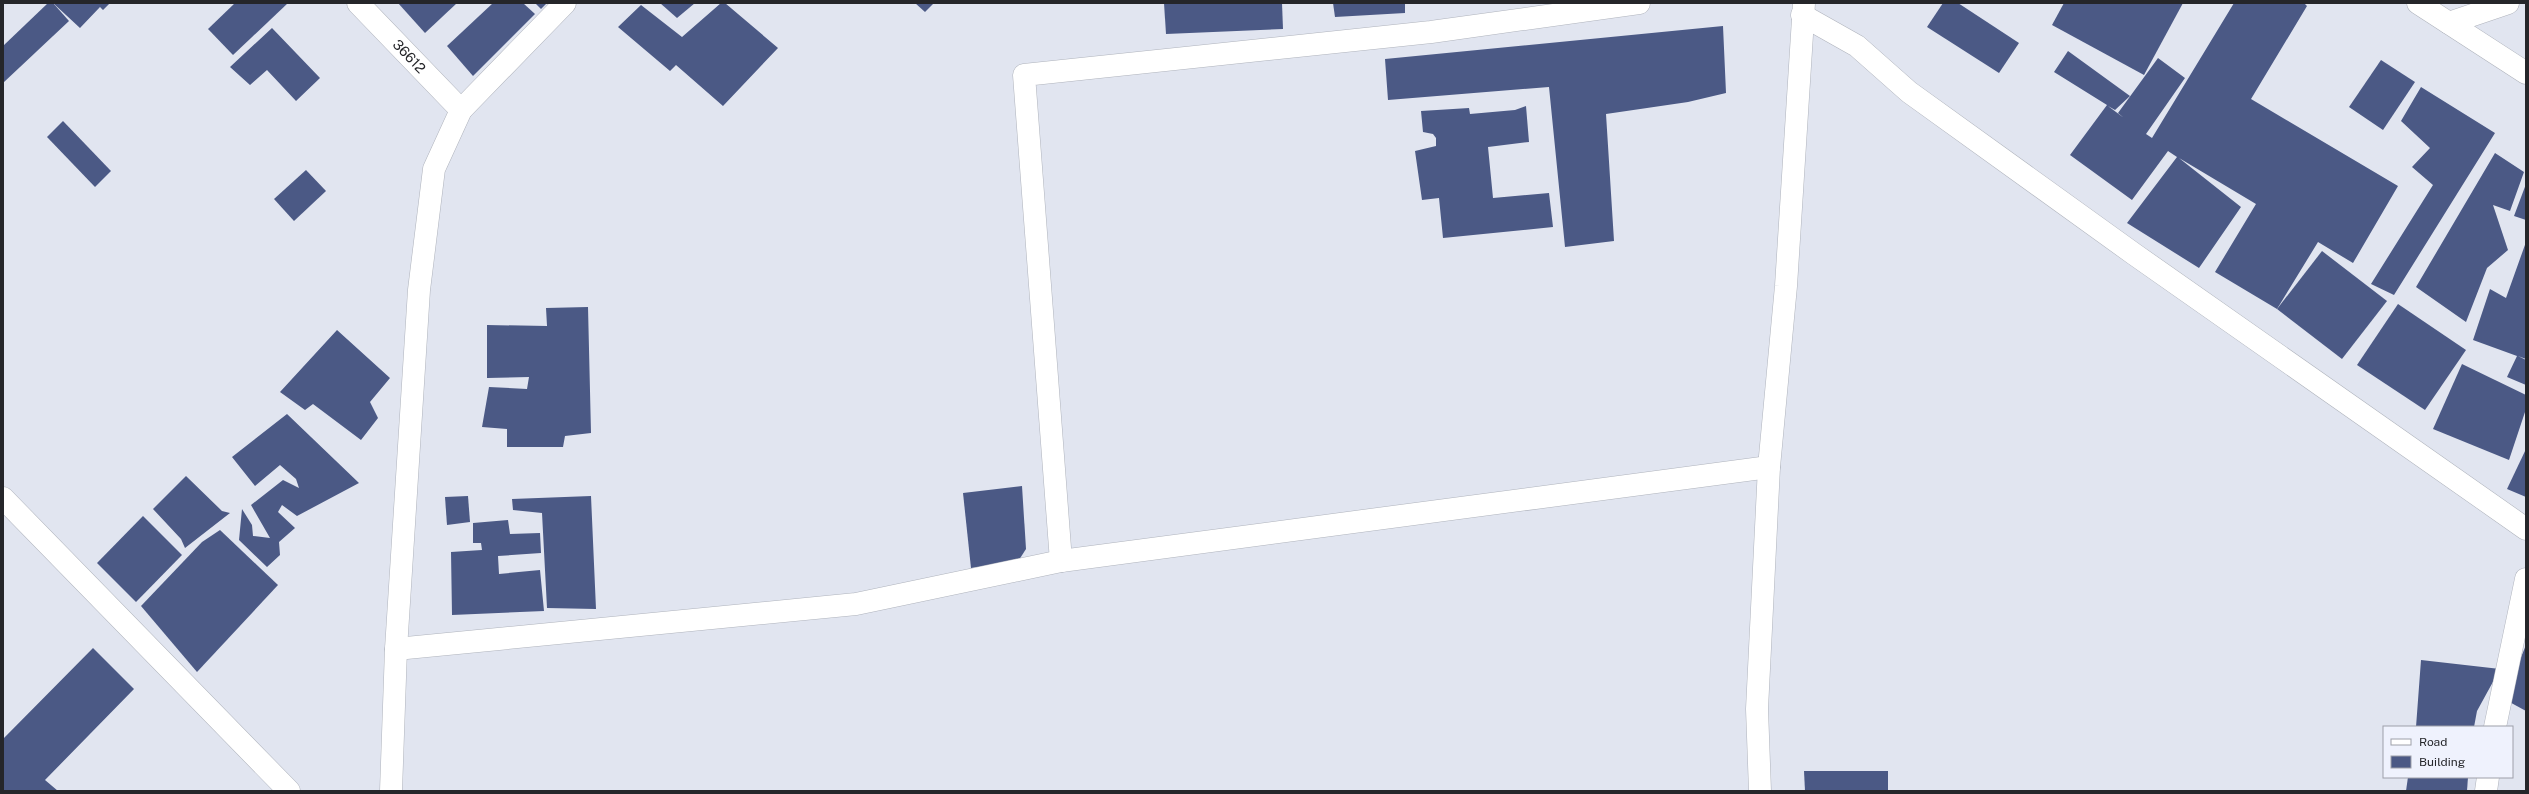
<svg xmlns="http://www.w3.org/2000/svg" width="2529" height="794" viewBox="0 0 2529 794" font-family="'Public Sans',sans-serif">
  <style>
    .building { fill: #4b5985 }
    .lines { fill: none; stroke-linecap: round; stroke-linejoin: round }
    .minor-casing { stroke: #afb3bc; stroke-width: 23 }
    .minor { stroke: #fff; stroke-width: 22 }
    .labels { text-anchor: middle; stroke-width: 4; stroke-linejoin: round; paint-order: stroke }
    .street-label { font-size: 14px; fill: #25262a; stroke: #eff2fd }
  </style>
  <rect width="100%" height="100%" fill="#e1e5f0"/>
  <g class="building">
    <path d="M48,3h5l16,18 -66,62v-37z"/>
    <path d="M53,3h57l-7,7 -3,-3 -20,21z"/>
    <path d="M235,3h53l-55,52 -25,-26z"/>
    <path d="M398,3h59l-32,30z"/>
    <path d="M493,3h30l12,11 -62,62 -26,-30z"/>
    <path d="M535,3h12l-6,6z"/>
    <path d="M660,3h35l-18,15z"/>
    <path d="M721,3h4l53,45 -55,58 -47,-41 -6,6 -52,-44 23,-22 41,32z"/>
    <path d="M915,3h19l-9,9z"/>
    <path d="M1164,3h118l1,26 -117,5z"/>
    <path d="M1333,3h72v10l-70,4z"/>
    <path d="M1943,3h15l61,40 -20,30 -72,-46z"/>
    <path d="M2064,3h119l-39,72 -92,-50z"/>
    <path d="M2234,3h70l3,3 -56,93 147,87 -45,77 -35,-21 -41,67 -62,-37 41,-68 -77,-46 62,49 -42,61 -72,-45 50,-66 -9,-6 -36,49 -62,-45 37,-50 -53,-33 14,-21 62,45 -15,14 -7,-4 16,12 -6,-5 40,-55 27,20 -39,56 6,4z"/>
    <path d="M1723,26l3,67 -38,9 -82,12 8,127 -49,6 -16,-160 -161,13 -3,-41z"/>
    <path d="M272,28l48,50 -24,23 -29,-31 -17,15 -20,-18z"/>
    <path d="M2381,60l34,22 -32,48 -34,-23z"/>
    <path d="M2421,87l74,46 -101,162 -23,-11 62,-99 -21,-18 18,-19 -29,-27z"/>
    <path d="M1526,106l3,36 -41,5 5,51 56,-5 4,34 -110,11 -4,-40 -17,2 -7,-49 21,-5v-8l-3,-4 -10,-2 -2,-21 48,-3 1,6 45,-4z"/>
    <path d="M63,121l48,50 -16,16 -48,-50z"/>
    <path d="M2495,153l29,19 -14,39 -17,-6 15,45 -21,18 -21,54 -50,-35z"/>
    <path d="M306,170l20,21 -32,30 -20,-22z"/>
    <path d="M2526,184v36l-12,-4z"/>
    <path d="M2526,242v117l-8,-3 8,4v25l-19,-8 10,-21 -44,-16 17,-51 16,9z"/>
    <path d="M2322,251l65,50 -45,58 -65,-50z"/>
    <path d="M2398,304l68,46 -41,60 -68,-45z"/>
    <path d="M588,307l3,126 -26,3 -2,11h-56v-18l-25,-2 7,-40 38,2 2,-12 -42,1v-53l60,1 -1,-18z"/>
    <path d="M337,330l53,48 -20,24 8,16 -17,22 -48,-36 -8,6 -25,-18z"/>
    <path d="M2462,364l64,31v14l-17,51 -76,-31z"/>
    <path d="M287,414l72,69 -62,33 -15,-11 -4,7 17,16 -16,14 1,13 -13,12 -28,-27 3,-31 10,16 1,11 17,2 -19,-33 32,-25 16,8 -3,-9 -16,-14 -25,21 -23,-29z"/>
    <path d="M2526,449v48l-19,-8z"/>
    <path d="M186,476l36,35 8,2 -45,35 -4,-9 -28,-30z"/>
    <path d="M1022,486l4,63 -9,14 -46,5 -8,-75z"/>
    <path d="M468,496l2,26 -23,3 -2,-28z"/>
    <path d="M591,496l5,113 -49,-1 -5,-95 -29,-3 -1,-11z"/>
    <path d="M143,516l39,39 -46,47 -39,-39z"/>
    <path d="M508,520l2,14 30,-1 1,20 -43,3 1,18 41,-4 4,41 -92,4 -1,-63 31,-2 -1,-7h-8v-20z"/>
    <path d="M220,530l58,55 -81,87 -56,-66 61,-64z"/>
    <path d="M2526,645v66l-22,-12z"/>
    <path d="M93,648l41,41 -89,91 13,11h-55v-52z"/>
    <path d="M2421,660l79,9 -23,42 -3,16h-58z"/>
    <path d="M1804,771h84v20h-83z"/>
    <path d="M2408,777h60l-1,14h-61z"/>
  </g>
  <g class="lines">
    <defs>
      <g id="minor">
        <path id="s1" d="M358,3l103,107"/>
        <path d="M2418,3l108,70"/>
        <path d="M1802,15l55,31 52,46 225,162 392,275"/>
        <path d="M2449,23l59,-20"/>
        <path d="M3,498l286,293"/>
        <path d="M1061,561l-37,-486 407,-43 208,-29"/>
        <path d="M396,649l460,-45 205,-43 708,-94"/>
        <path d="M2495,727l31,-148"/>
        <path d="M391,791l5,-142 23,-359 15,-121 27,-59 104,-107"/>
        <path d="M1760,791l-3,-82 12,-242 17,-181 18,-283"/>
        <path d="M2486,791l2,-14"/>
      </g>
    </defs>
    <use href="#minor" class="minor-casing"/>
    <use href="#minor" class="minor"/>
  </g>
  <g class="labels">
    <g class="street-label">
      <text dy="5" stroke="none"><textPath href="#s1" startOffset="74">36612</textPath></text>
    </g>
  </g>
  <rect width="2529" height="794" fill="none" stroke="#25262a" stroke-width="8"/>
  <rect x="2383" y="726" width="130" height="52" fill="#eff2fd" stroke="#9ea0a9"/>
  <rect x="2391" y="739" width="20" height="6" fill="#ffffff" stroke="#9ea0a9"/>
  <text x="2419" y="746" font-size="12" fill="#25262a">Road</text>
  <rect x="2391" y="756" width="20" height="12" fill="#4b5985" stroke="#9ea0a9"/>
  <text x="2419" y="766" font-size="12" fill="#25262a">Building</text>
</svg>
